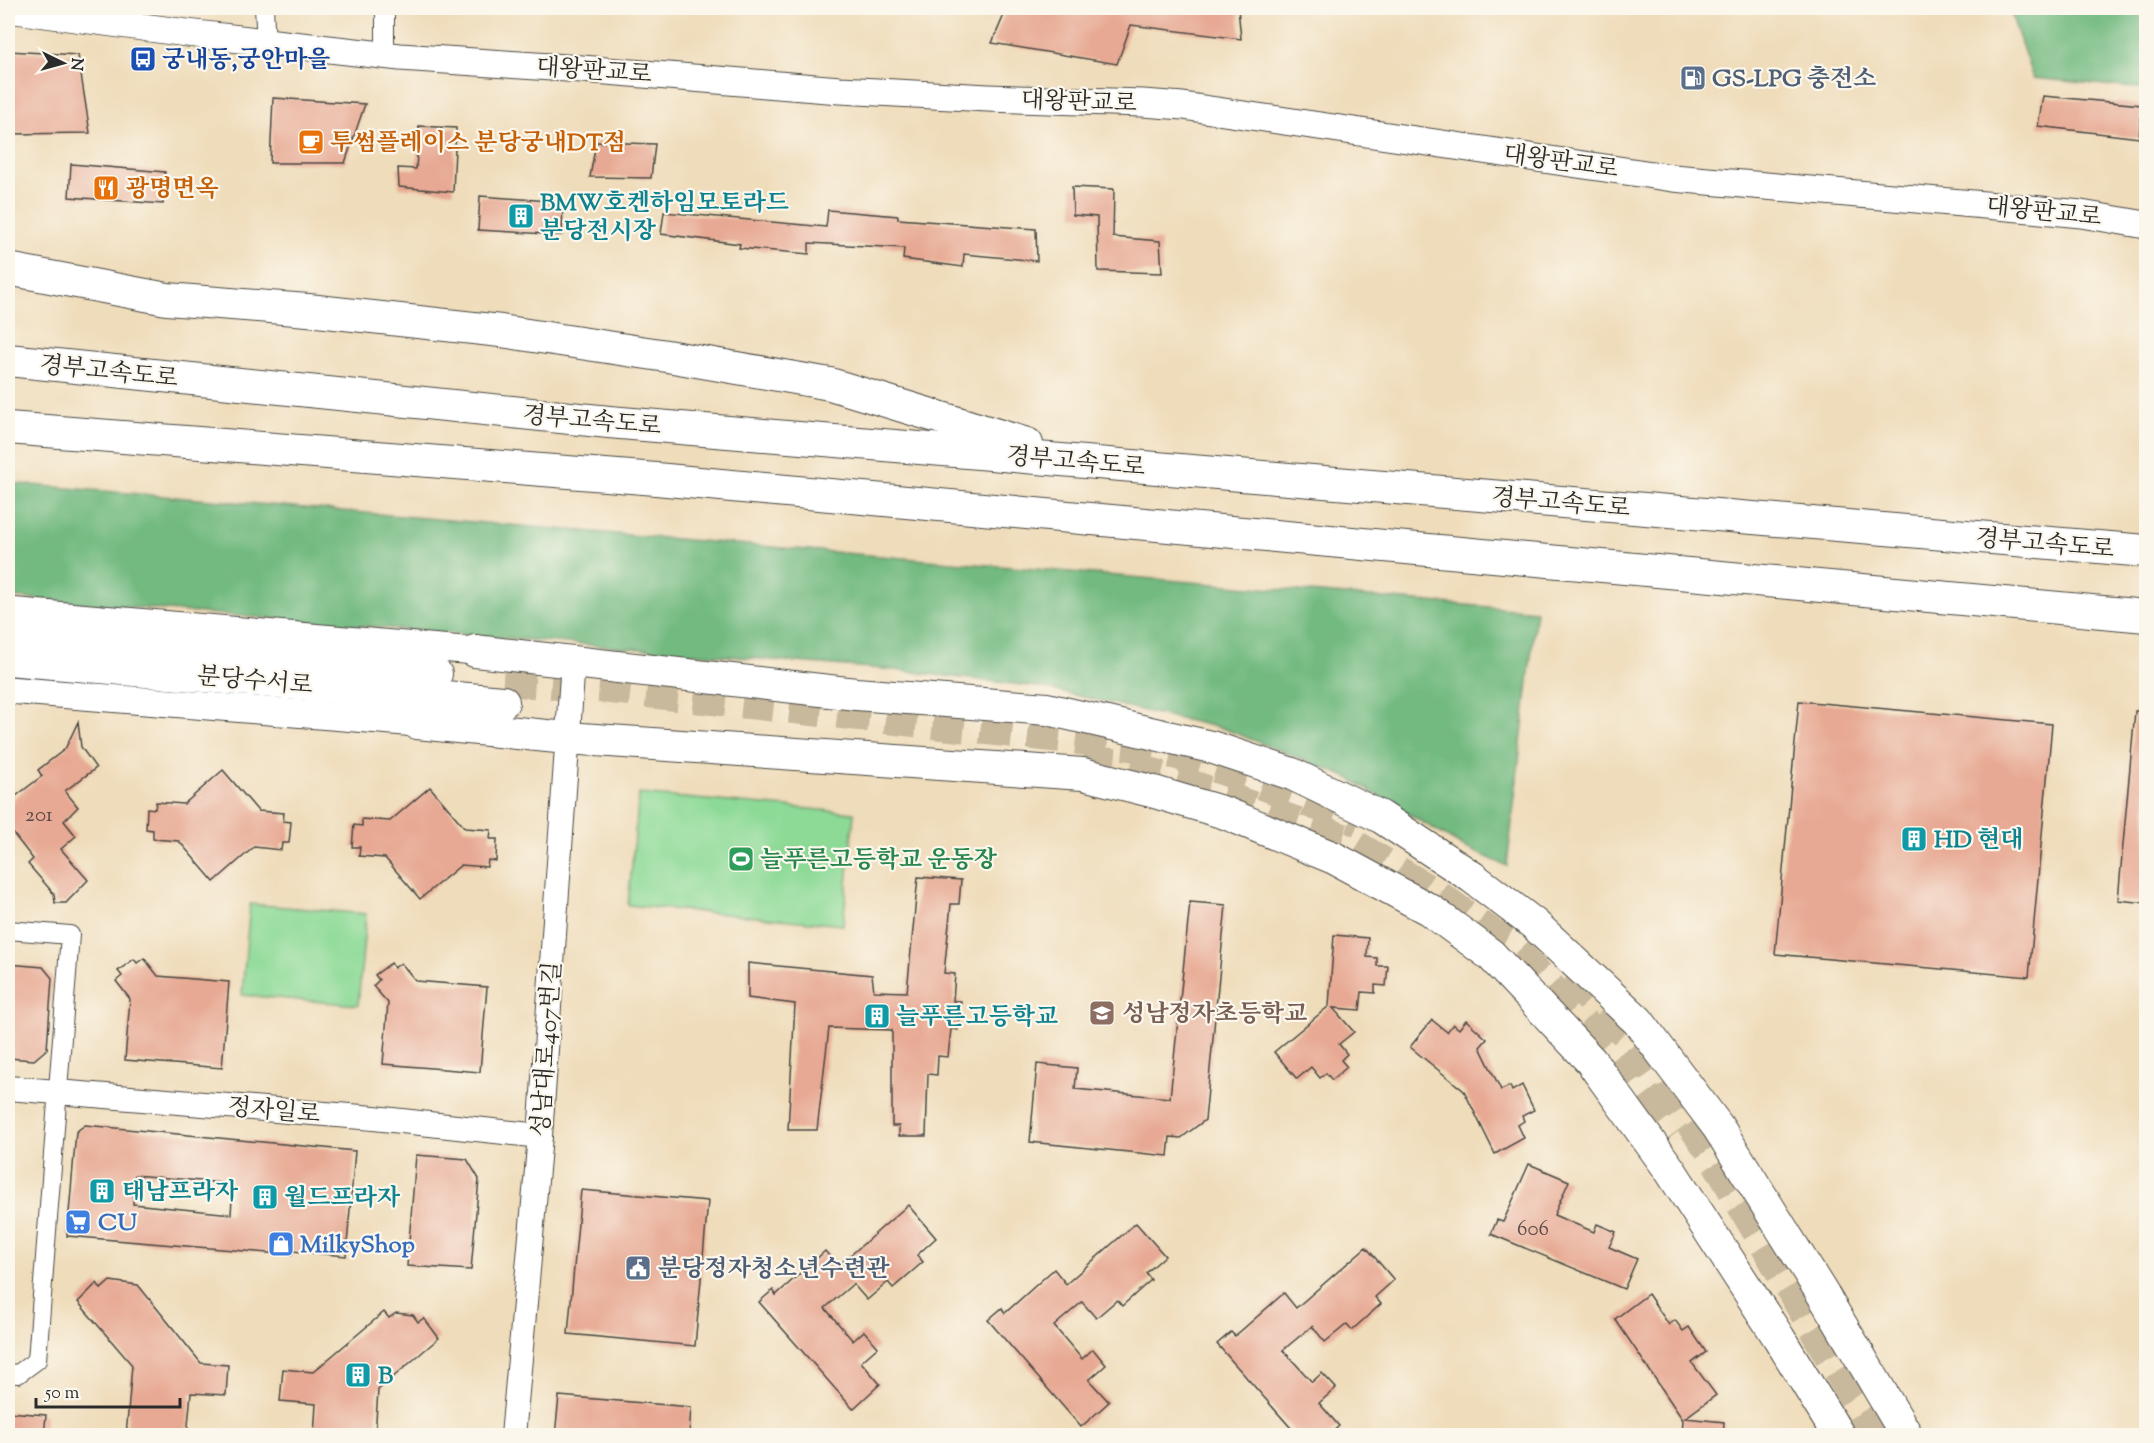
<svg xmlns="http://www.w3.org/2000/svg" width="2154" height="1443" viewBox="0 0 2154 1443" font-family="'Sorts Mill Goudy','Noto Serif KR',serif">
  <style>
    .green { fill: #8dda97; stroke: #5c8261; stroke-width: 1.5 }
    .forest { fill: #72ba80; stroke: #4e7256; stroke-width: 1.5 }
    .building { fill: #e7a993; fill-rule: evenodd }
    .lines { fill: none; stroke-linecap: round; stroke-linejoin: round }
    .highway-tunnel { stroke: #c8b99d; stroke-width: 32; stroke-dasharray: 32 16; stroke-linecap: butt }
    .street-casing { stroke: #484640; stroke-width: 20 }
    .secondary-casing { stroke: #484640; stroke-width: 26 }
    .primary-casing { stroke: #484640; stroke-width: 29 }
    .highway-casing { stroke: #484640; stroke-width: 34 }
    .street { stroke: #fff; stroke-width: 18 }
    .secondary { stroke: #fff; stroke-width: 24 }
    .primary { stroke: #fff; stroke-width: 27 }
    .highway { stroke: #fff; stroke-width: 32 }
    .labels { text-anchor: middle; stroke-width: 4.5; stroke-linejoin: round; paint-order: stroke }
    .number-label { font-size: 21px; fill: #5a4a45 }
    .transit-label { font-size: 24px; font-weight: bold; fill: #164399; stroke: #fbf7ec; text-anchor: start }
    .street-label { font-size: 24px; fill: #2b2b2b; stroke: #fbf7ec }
    .service-label { font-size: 24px; font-weight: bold; fill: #4e5e75; stroke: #fbf7ec; text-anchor: start }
    .food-label { font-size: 24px; font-weight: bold; fill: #c56008; stroke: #fbf7ec; text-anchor: start }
    .culture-label { font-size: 24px; font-weight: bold; fill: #0d838f; stroke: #fbf7ec; text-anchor: start }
    .leisure-label { font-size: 24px; font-weight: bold; fill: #27864d; stroke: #fbf7ec; text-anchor: start }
    .education-label { font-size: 24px; font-weight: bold; fill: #785e54; stroke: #fbf7ec; text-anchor: start }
    .shop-label { font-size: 24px; font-weight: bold; fill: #366cbe; stroke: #fbf7ec; text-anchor: start }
  </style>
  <rect width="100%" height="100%" fill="#fbf7ec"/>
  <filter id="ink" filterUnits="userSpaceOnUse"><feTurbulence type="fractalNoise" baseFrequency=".0167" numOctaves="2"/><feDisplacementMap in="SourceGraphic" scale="12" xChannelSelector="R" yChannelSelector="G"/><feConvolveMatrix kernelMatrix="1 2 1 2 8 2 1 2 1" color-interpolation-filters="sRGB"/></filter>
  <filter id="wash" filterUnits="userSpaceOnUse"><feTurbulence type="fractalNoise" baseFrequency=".008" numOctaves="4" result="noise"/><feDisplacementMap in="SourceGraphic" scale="24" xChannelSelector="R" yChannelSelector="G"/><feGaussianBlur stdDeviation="1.35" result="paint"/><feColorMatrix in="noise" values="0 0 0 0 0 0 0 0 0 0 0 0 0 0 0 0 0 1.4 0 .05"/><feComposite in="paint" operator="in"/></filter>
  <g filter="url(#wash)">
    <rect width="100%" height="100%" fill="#efdcba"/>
    <g class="green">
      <path d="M639,794l215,19 -11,112 -215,-20z"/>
      <path d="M250,904l116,10 -8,91 -116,-10z"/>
    </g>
    <g class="forest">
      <path d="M2009,8h137v81l-113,-11z"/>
      <path d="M8,483l1528,128 -29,255 -43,-19 -117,-70 -122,-48 -186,-42 -144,-17 -887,-73z"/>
    </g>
    <g id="blocks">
      <g class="building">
        <path d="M1007,8h231l3,31 -110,-14 -14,39 -125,-21z"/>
        <path d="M8,51l70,4 12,78 -82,1z"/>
        <path d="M2043,96l99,9 -3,33 -101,-12z"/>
        <path d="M273,98l92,6 -20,59h-75z"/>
        <path d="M419,126l37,2 -3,64 -54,-5 -1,-19 18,1z"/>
        <path d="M596,142l59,2 -4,34 -61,-1z"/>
        <path d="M71,164l94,8 -2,32 -94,-7z"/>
        <path d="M1072,187l42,2 -1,48 47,4 2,32 -64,-2 -1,-54 -24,-2z"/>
        <path d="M480,196l83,6 -1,33 -84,-5z"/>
        <path d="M828,210l70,6v3l138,10 1,32 -73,-7 -1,13 -60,-8 1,-11 -95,-5v11l-70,-6 1,-4 -79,-10 3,-22 162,15z"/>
        <path d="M1799,701l253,23 -23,253 -254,-23z"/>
        <path d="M2135,711h11v192l-28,-3z"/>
        <path d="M78,722l3,25 15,21 -31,23 13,16 -14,14 12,15 -15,13 27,31 -22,23h-11l-1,-9 -26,-30 5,-5 -25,-32v-19l8,-12 26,-20 -4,-6 27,-21z"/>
        <path d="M223,770l35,41 26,2 -1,8 8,1 -2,21h-7l-1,7 -27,-3 -40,35 -35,-41 -26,-2v-9l-7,-1 1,-21 8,1 1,-7 28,2z"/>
        <path d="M430,787l35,41 26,2 -1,9h7l-1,22 -8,-1 -1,7 -26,-2 -41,34 -35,-41 -26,-2 1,-9h-8l2,-22 8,1v-7l28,2z"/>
        <path d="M918,877l43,3 -2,24h-8l-7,69 11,1 -2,27h8l-3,29 -7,-1 -3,28 -10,-1 -1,19 -9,-1 -2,62h-27v-10h-7v-96l-63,-2 -12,102h-29l7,-126 -47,-6v-35l124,12 2,16 33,1z"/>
        <path d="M1190,902l36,3 -21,215 -24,18 -11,-1 -2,19 -138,-14 7,-78 40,4 -2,21 95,9z"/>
        <path d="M1334,935l34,3 -1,19 10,1v8h11l-2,20 -11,-1v8l-13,-1 -2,18 -27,-2 21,24 -15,12 8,10 -6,6 6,7 -15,13 -6,-7 -6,5 -9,-11 -14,12 -23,-27 55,-46z"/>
        <path d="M144,958l14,18 71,6 -7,86 -97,-8 5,-61 -14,-18 6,-5 -4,-5 16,-12 3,4z"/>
        <path d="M391,963l3,5 7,-5 15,18 71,6 -7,85 -97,-8 5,-61 -15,-17 6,-6 -4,-5z"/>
        <path d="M8,964l35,3 9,11 -5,71 -13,11 -26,-2z"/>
        <path d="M1432,1020l15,12 6,-8 6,5 7,-9 21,19 -7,8 21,43 9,-4 2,5 10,-6 12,25 -12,6 2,5 -6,4 6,13 -29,16 -31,-63 -54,-44z"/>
        <path d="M85,1125l270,26 -9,105 -54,-5v4l-225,-19 9,-104zM135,1175l98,9 -2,30 -98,-10z"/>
        <path d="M416,1155l51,4 12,20 -8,91 -64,-4z"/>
        <path d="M1529,1164l40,17 -15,34 40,17 3,-8 19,8 -7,15 28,12 -13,30 -133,-55 6,-14 6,2z"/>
        <path d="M581,1190l127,11 -13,145 -127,-12z"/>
        <path d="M908,1205l28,33 -19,17 6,7 -30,26 -5,-6 -21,18 -14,-16 -28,24 28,33 11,-10 14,16 -17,15 19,22 -27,25 -94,-107 14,-12 3,5 49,-44 13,15z"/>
        <path d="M1136,1223l29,33 -19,17 5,7 -29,26 -5,-6 -21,18 -14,-16 -28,24 28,33 11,-10 13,16 -17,15 20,22 -28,25 -93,-107 14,-12 3,5 49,-44 12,15z"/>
        <path d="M1366,1247l28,33 -19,17 6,7 -29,26 -5,-6 -22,18 -13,-16 -29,24 29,32 10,-9 14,15 -17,15 20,23 -11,10h-30l-81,-92 14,-12 4,4 49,-43 12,15z"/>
        <path d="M110,1281l28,4 63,78 27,2 -2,30 -35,-2 -4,43h-61l6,-71 -54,-63 19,-19 4,6z"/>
        <path d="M1648,1294l21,31 6,-5 8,11 6,-4 17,25 -14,11 24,32 -31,23 39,4 -1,14h-41l1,-16 -68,-101z"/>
        <path d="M384,1312l5,6 7,-5 17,2 5,7 6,-4 15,20 -61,52 -3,46h-61l2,-32 -36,-3 3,-32 30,3z"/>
        <path d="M559,1396l132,11 -2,29h-134z"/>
        <path d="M8,1412l38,3 -2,21h-36z"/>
      </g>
    </g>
  </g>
  <g filter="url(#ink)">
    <use href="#blocks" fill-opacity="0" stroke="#484640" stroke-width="1.5"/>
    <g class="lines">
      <g class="highway-tunnel">
        <path d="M503,680l98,7 524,57 53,10 64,22 117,45"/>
        <path d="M1083,761l38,4 57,16 168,59 96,59 71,50 99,104 62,82"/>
        <path d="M1568,976l61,60 81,113 167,287"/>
      </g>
      <defs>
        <g id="street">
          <path d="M264,8l2,35"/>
          <path d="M385,8v48"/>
          <path d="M8,930l62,5 -33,425 -19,14 -10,-1"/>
        </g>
        <g id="secondary">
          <path d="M8,1088l366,30 166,18"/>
          <path d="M513,1436l27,-300 33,-475"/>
        </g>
        <g id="primary">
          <path d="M8,9l179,24 213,24 182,12 258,21 148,8 155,5 40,3 490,72 358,31 50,5 65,11"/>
          <path d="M8,611l467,40"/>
          <path d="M8,690l409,33"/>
        </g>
        <g id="highway">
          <path d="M8,269l159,30 141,11 193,21 166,25 163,28 197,60"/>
          <path d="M8,360l601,62 1537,129"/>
          <path d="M8,428l648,51 1490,137"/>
          <path d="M8,634l428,40"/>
          <path d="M475,651l381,43 191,15 164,38 81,27 89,43 91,60 62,47 104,97 80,106 107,171 82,138"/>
          <path d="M8,659l495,43"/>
          <path d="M417,723l150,15 516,36 68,17 74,22 109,45 96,52 61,45 100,106 79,109 109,168 60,98"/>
        </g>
      </defs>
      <use href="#street" class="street-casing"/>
      <use href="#secondary" class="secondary-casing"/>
      <use href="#primary" class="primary-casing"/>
      <use href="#highway" class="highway-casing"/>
      <use href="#street" class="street"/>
      <use href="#secondary" class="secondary"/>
      <use href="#primary" class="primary"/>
      <use href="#highway" class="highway"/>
    </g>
  </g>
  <defs>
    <symbol id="bus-square" viewBox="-11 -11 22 22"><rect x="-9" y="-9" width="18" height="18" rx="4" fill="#1a4fb4" stroke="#fbf7ec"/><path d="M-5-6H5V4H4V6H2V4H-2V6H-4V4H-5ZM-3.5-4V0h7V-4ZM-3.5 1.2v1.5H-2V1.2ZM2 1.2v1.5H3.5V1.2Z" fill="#fff"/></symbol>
    <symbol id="fuel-square" viewBox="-11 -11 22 22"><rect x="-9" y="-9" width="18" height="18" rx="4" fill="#5c6f8a" stroke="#fbf7ec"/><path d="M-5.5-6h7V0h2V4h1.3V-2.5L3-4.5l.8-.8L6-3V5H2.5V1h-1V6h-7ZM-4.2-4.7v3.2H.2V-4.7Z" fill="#fff"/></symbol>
    <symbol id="cafe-square" viewBox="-11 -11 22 22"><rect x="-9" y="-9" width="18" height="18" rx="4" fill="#e8710a" stroke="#fbf7ec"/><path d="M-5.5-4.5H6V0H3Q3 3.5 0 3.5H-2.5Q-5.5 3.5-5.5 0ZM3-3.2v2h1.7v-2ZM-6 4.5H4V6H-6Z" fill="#fff"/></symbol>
    <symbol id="restaurant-square" viewBox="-11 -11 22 22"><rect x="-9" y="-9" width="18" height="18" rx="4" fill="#e8710a" stroke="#fbf7ec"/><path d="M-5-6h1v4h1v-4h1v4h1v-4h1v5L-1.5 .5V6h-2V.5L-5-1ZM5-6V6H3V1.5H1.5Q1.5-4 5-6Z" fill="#fff"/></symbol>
    <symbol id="building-square" viewBox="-11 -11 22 22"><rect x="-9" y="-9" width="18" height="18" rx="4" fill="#0f9aa8" stroke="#fbf7ec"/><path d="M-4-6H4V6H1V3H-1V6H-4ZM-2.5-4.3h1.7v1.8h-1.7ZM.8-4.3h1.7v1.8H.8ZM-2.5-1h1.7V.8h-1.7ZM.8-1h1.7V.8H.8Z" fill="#fff"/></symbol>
    <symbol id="stadium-square" viewBox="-11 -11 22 22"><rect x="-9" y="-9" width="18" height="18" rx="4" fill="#2e9e5b" stroke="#fbf7ec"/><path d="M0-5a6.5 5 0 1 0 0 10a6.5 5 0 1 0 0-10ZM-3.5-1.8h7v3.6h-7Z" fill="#fff"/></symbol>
    <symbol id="school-square" viewBox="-11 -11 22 22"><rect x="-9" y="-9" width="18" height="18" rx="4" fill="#8d6e63" stroke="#fbf7ec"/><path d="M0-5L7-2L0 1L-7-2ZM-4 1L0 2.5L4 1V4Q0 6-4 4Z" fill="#fff"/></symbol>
    <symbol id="supermarket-square" viewBox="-11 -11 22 22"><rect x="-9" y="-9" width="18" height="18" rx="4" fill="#3f7fe0" stroke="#fbf7ec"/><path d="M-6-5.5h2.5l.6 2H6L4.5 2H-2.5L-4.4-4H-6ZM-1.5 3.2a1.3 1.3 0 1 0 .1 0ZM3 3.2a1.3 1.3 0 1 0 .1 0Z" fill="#fff"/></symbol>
    <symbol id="shop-square" viewBox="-11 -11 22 22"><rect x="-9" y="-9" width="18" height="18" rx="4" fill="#3f7fe0" stroke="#fbf7ec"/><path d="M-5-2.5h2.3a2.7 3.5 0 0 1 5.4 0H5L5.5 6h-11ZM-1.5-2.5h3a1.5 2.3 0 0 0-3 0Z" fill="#fff"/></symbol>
    <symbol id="civic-square" viewBox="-11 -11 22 22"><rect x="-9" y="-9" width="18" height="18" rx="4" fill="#5c6f8a" stroke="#fbf7ec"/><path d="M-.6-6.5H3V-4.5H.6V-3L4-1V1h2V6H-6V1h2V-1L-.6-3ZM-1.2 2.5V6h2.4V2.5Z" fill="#fff"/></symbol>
  </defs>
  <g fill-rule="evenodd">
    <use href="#bus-square" x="128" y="44" width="30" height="30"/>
    <use href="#fuel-square" x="1678" y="63" width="30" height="30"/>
    <use href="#cafe-square" x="296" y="127" width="30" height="30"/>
    <use href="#restaurant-square" x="91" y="173" width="30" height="30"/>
    <use href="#building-square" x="506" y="201" width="30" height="30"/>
    <use href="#building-square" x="1899" y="824" width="30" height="30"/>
    <use href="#stadium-square" x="726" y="844" width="30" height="30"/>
    <use href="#school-square" x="1087" y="998" width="30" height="30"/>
    <use href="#building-square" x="862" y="1001" width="30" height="30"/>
    <use href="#building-square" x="87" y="1176" width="30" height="30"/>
    <use href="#building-square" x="250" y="1182" width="30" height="30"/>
    <use href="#supermarket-square" x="63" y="1207" width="30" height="30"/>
    <use href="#shop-square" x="266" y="1229" width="30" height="30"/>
    <use href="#civic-square" x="623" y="1253" width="30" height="30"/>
    <use href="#building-square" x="343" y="1360" width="30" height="30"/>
  </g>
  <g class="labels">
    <g class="number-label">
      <text x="39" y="821">201</text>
      <text x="1533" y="1235">606</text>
    </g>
    <g class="transit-label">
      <text x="162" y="67">궁내동,궁안마을</text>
    </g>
    <g class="street-label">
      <text transform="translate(594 70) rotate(4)" y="8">대왕판교로</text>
      <text transform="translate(1079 101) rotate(2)" y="8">대왕판교로</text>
      <text transform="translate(1561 161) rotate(8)" y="8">대왕판교로</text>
      <text transform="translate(2044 211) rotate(6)" y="8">대왕판교로</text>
      <text transform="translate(109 371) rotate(6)" y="8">경부고속도로</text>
      <text transform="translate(592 420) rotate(5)" y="8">경부고속도로</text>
      <text transform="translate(1076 461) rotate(5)" y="8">경부고속도로</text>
      <text transform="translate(1561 502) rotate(5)" y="8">경부고속도로</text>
      <text transform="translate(2045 543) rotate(5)" y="8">경부고속도로</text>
      <text transform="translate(255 680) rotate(5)" y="8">분당수서로</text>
      <text transform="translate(546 1049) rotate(-86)" y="8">성남대로407번길</text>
      <text transform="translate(274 1110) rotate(5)" y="8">정자일로</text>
    </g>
    <g class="service-label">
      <text x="1712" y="86">GS-LPG 충전소</text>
      <text x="658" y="1276">분당정자청소년수련관</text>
    </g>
    <g class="food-label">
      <text x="330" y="150">투썸플레이스 분당궁내DT점</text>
      <text x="126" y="196">광명면옥</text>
    </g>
    <g class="culture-label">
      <text x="540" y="210">BMW호켄하임모토라드<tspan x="540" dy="28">분당전시장</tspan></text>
      <text x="1934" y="847">HD 현대</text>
      <text x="896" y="1024">늘푸른고등학교</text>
      <text x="122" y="1199">태남프라자</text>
      <text x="284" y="1205">월드프라자</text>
      <text x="378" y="1383">B</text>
    </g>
    <g class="leisure-label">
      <text x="760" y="867">늘푸른고등학교 운동장</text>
    </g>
    <g class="education-label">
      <text x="1122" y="1021">성남정자초등학교</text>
    </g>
    <g class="shop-label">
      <text x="98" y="1230">CU</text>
      <text x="300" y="1252">MilkyShop</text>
    </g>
  </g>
  <rect width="2154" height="1443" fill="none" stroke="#fbf7ec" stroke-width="30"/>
  <g transform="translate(63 63) rotate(95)" stroke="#fbf7ec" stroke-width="4.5" paint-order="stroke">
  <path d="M0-4.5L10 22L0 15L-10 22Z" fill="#2b2b2b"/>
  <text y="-9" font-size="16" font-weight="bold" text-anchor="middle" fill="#2b2b2b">N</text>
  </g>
  <path d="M36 1398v9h144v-9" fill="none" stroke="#2b2b2b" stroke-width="3"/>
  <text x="45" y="1398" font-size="18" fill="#2b2b2b" stroke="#fbf7ec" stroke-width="4.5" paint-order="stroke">50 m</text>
</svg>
